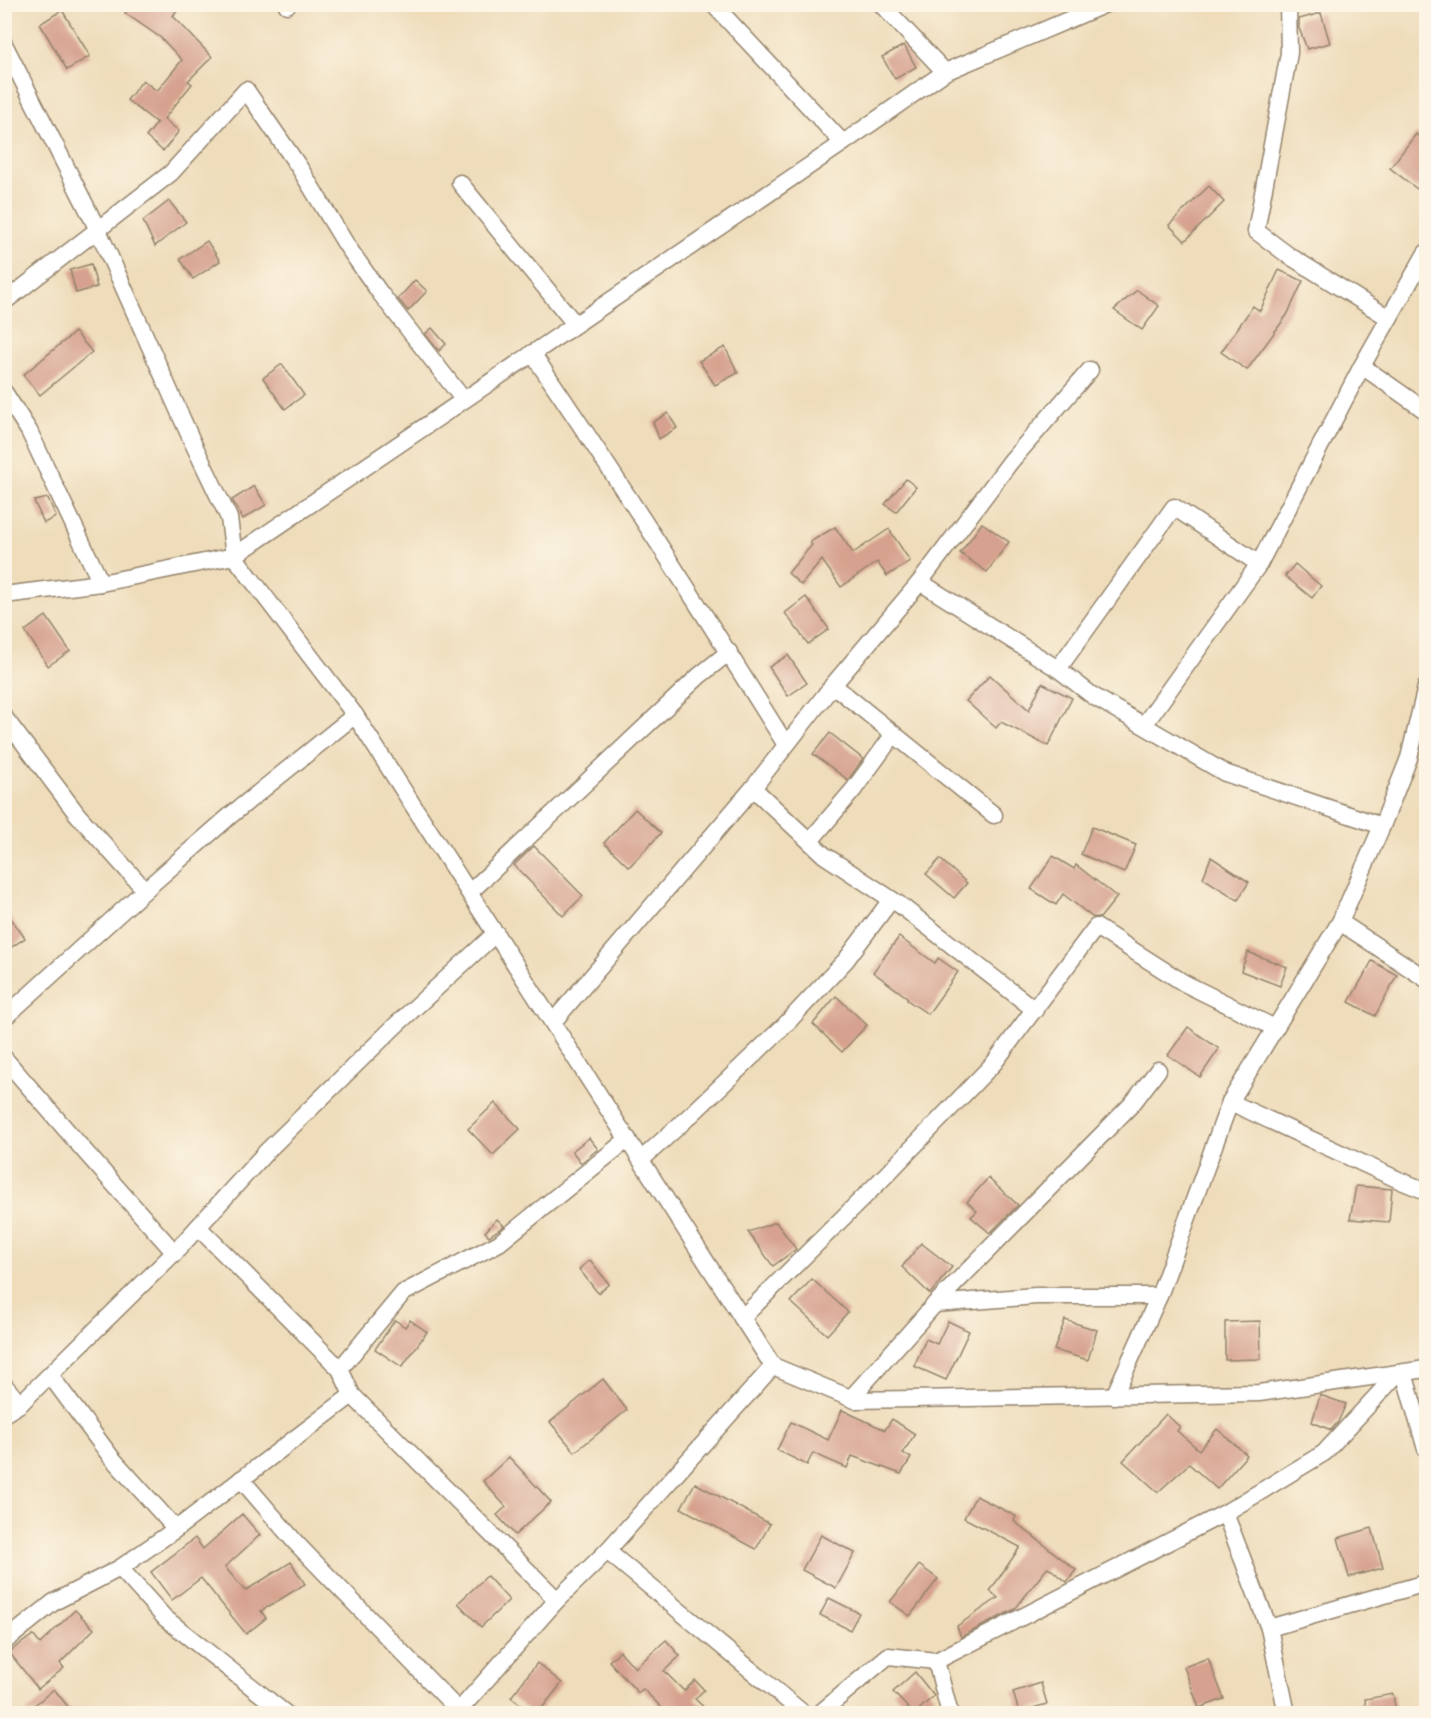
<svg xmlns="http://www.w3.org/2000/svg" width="1431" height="1718" viewBox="0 0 1431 1718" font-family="Caveat,sans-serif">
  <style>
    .building { fill: #d6a18e }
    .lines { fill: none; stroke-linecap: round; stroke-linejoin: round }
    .minor-casing { stroke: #94836c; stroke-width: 19 }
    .minor { stroke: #fff; stroke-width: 16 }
  </style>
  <rect width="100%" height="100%" fill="#fcf5e5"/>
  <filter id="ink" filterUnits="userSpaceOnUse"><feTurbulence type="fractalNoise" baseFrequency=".0167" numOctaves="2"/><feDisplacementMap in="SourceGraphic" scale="12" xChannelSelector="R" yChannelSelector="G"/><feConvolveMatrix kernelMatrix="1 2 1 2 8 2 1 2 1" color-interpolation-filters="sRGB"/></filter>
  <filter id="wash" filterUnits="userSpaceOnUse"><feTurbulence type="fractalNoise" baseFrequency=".008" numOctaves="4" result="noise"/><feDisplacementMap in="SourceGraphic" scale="24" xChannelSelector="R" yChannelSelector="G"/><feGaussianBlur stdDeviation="1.35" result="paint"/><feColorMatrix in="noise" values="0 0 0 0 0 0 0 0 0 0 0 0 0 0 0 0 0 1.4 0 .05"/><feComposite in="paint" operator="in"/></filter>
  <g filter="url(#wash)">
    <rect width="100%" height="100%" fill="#eedcba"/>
    <g id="blocks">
      <g class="building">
        <path d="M132,4h49l-8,12 39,41 -24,24 4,3 -28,35 15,12 -16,20 -17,-14 11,-14 -30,-23 16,-20 14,11 25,-31 -21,-22 -36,-25z"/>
        <path d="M62,10l28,46 -23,14 -27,-46z"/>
        <path d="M1321,13l9,30 -23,6 -8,-21v-9z"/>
        <path d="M904,45l12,22 -21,12 -13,-22z"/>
        <path d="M1416,134l10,8v34l-9,13 -27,-21z"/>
        <path d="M1209,186l15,16 -39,39 -16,-16z"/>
        <path d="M169,201l17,21 -31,24 -12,-25z"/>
        <path d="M207,241l13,20 -27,18 -13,-20z"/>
        <path d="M91,264l6,23 -21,6 -6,-23z"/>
        <path d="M1279,270l24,11 -16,34 -40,55 -26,-18 32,-46 7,5z"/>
        <path d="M415,280l12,11 -19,20 -10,-12z"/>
        <path d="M1137,290l22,16 -17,24 -28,-20z"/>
        <path d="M432,328l14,16 -7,7 -14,-17z"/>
        <path d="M75,332l17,20 -52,43 -17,-20z"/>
        <path d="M725,347l13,26 -23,12 -16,-24z"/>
        <path d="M282,364l22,31 -19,14 -22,-31z"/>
        <path d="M668,413l9,15 -18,11 -6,-17z"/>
        <path d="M906,479l10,8 -20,25 -11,-8z"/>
        <path d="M254,486l12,19 -23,14 -11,-19z"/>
        <path d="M48,498l8,19 -12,6 -10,-22z"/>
        <path d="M982,523l27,19 -22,30 -27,-19z"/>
        <path d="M835,527l18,26 36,-24 21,32 -23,15 -10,-14 -36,25 -19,-27 -21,25 -13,-12 24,-28 -2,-3z"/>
        <path d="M1295,564l26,22 -9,12 -27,-22z"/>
        <path d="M806,597l23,32 -21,15 -23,-31z"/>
        <path d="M46,616l24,35 -22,15 -23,-35z"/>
        <path d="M788,655l19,28 -19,13 -19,-29z"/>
        <path d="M990,675l39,35 13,-27 30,15 -24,48 -47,-24 -5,6 -30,-27z"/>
        <path d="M830,733l33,26 -15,21 -35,-26z"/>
        <path d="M635,809l26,24 -32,34 -25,-24z"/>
        <path d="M1092,827l44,18 -12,28 -43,-19z"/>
        <path d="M534,846l49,50 -20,20 -49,-51z"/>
        <path d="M1053,856l21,13 2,-4 41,32 -17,21 -8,-1 -29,-23 -7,11 -25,-16z"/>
        <path d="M1211,857l38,25 -11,18 -35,-22z"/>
        <path d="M940,859l27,24 -13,15 -28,-24z"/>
        <path d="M4,909l21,29 -21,14z"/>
        <path d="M899,937l36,26 3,-5 20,14 -30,42 -21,-14 1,-2 -35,-26z"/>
        <path d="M1248,952l39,15 -7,19 -39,-15z"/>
        <path d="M1372,961l25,14 -22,41 -26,-14z"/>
        <path d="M836,996l31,29 -25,27 -29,-28z"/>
        <path d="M1188,1027l31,22 -19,28 -32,-22z"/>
        <path d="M495,1103l25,26 -27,26 -25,-26z"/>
        <path d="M589,1138l9,11 -17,14 -9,-12z"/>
        <path d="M988,1178l30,27 -28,28 -19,-16 6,-6 -10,-9z"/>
        <path d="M1356,1186l36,3 -3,33 -39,-3z"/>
        <path d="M497,1219l7,7 -15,10 -4,-4z"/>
        <path d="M776,1222l20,27 -23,17 -25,-34z"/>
        <path d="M921,1243l31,24 -22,27 -28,-27z"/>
        <path d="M590,1260l19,24 -11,9 -19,-24z"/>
        <path d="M812,1279l36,33 -21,23 -36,-33z"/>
        <path d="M395,1320l10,7 5,-7 17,12 -25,35 -27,-18z"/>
        <path d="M1065,1320l32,10 -9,30 -34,-10z"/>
        <path d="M948,1321l21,10 -23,49 -32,-14 12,-27 11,5z"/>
        <path d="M1260,1321l1,38 -36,1v-38z"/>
        <path d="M603,1379l24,31 -52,42 -25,-30z"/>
        <path d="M1320,1395l26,9 -8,18 -7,8 -19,-8z"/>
        <path d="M842,1410l43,20 7,-11 23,15 -12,19 8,5 -10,16 -49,-18 -5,12 -34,-15 -6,12 -30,-15 14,-28 37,18z"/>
        <path d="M1166,1414l14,13 -3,4 22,19 18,-21 30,26 -30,34 -28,-25 -31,28 -35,-31z"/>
        <path d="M509,1457l42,45 -36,33 -18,-20 9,-8 -23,-26z"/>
        <path d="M695,1483l75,41 -14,25 -75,-41z"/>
        <path d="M976,1496l40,20 -2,5 62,49 -9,12 -19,-15 -33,42 -54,28 -4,-11 41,-28 -8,-7 30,-44 -56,-29z"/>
        <path d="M242,1514l18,21 -35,32 20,24 46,-29 14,22 -44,27 5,7 -20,16 -45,-56 -29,22 -21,-28 44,-34 8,11z"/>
        <path d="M1372,1528l11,40 -34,9 -11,-39z"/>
        <path d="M821,1535l34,18 -19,35 -34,-18z"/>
        <path d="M919,1565l19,14 -28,37 -20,-14z"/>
        <path d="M487,1576l22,24 -28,27 -23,-24z"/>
        <path d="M829,1598l30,15 -9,17 -30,-15z"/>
        <path d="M75,1610l19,19 -34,34 4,5 -26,21 -29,-37 24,-17 7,9z"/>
        <path d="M666,1640l14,16 -16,15 20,20 11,-11 9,10 -9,9 15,14h-43l-24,-24 -5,4 -29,-32 11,-10 15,17z"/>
        <path d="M1208,1658l16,41 -25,9 -15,-41z"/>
        <path d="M537,1663l25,20 -24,30h-6l-21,-16z"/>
        <path d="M915,1672l19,24 -19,17h-2l-20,-21z"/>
        <path d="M1041,1683l6,21 -28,8 -6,-20z"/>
        <path d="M54,1689l19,24h-48z"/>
        <path d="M1393,1694l3,19h-30l-1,-14z"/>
      </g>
    </g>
  </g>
  <g filter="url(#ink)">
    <use href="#blocks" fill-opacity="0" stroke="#94836c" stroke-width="1.5"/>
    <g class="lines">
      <defs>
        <g id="minor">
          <path d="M713,4l130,139"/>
          <path d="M881,4l64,68"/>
          <path d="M1288,4l1,49 -33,178 32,24 101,63"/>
          <path d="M287,5l1,-1"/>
          <path d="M4,44l94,186 94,211 37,77 5,38 121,159 418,651 82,34 404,-7 167,-24"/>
          <path d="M460,183l115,141"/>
          <path d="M4,302l167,-129 75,-83 53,77 48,79 33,47 83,106"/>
          <path d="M532,353c88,129 172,260 254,392"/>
          <path d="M1362,366l64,45"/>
          <path d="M4,392l25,39 72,152"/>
          <path d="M920,582l138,87 35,27 132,77 157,53"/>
          <path d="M4,595l97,-12 133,-27 609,-413 102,-71 161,-68"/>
          <path d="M1058,669l116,-162 85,57"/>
          <path d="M833,685l161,130"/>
          <path d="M4,717l73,97 68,76"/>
          <path d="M1144,725l115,-161 103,-198 64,-113"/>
          <path d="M753,788l71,67 76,50 135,105"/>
          <path d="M810,841l44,-52 40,-55"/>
          <path d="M470,892l229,-216 30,-24"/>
          <path d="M1340,922l86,57"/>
          <path d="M4,1018l141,-128 86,-75 124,-100"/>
          <path d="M553,1022l200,-234 80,-103 87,-103 91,-121 79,-91"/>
          <path d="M4,1058l84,97 87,98"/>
          <path d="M1230,1102l171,79 25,10"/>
          <path d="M641,1160l53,-48 91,-87 61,-65 45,-60"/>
          <path d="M198,1227l69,-76 128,-125 101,-93"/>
          <path d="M935,1304l101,-8h123"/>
          <path d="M742,1318l147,-146 105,-109 102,-136 88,56 91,45"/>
          <path d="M340,1369l63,-76 96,-50 129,-104"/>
          <path d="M1404,1373l22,76"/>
          <path d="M50,1375l61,82 65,72"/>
          <path d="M4,1385l16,19"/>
          <path d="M1114,1396l45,-100 71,-194 110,-180 42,-96 27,-68 17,-71"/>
          <path d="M851,1398l84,-94 197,-200 26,-34"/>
          <path d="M4,1414l16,-10 158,-155 20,-22 142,142 12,26 205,205"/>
          <path d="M241,1479l55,64 163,168"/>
          <path d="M1225,1513l44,115 18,86"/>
          <path d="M607,1551l197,163"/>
          <path d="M120,1568l45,50 121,96"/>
          <path d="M1269,1628l157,-45"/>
          <path d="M4,1642l50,-40 66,-34 56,-39 176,-134"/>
          <path d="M936,1661l14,53"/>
          <path d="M456,1714l101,-114 50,-49 166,-185"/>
          <path d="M819,1714l69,-58 48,5 289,-148 99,-60 73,-79"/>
        </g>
      </defs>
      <use href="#minor" class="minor-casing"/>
      <use href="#minor" class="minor"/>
    </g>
  </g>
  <rect width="1431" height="1718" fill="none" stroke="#fcf5e5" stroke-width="24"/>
</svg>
